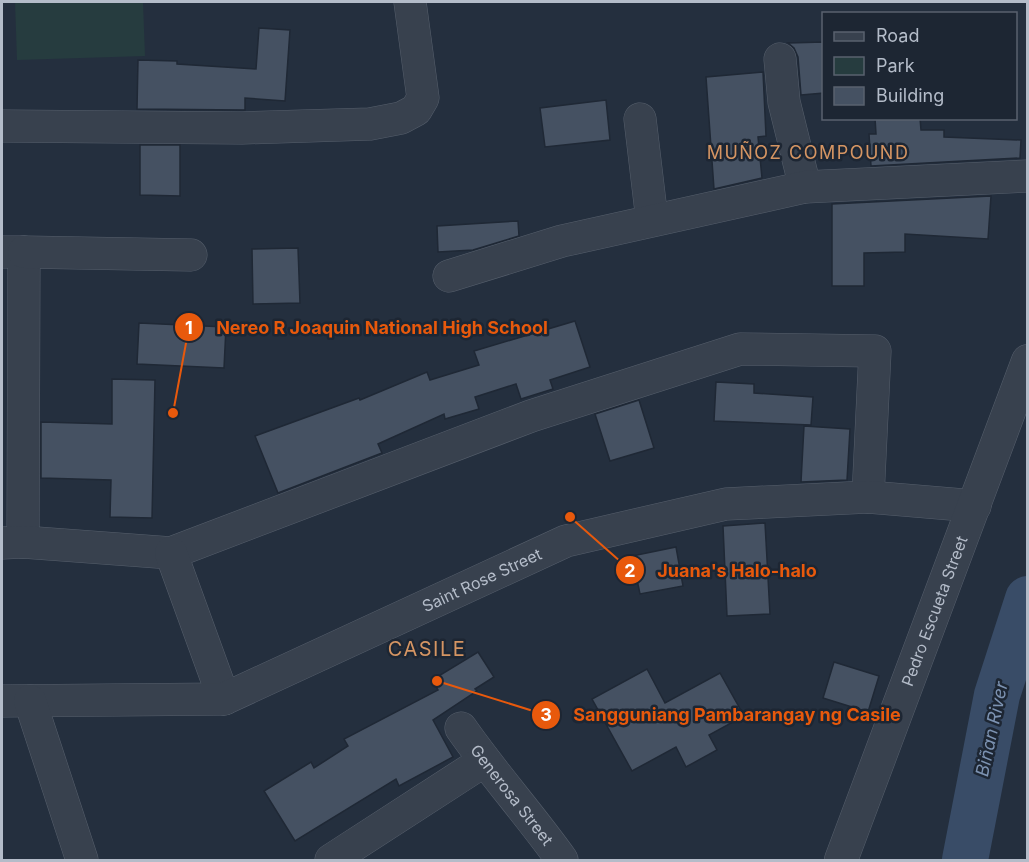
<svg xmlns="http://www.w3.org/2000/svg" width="1029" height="862" viewBox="0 0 1029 862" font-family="Inter,sans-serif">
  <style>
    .green { fill: #263c3f }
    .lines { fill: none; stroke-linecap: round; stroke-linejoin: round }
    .river { stroke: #394c67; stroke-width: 46 }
    .building { fill: #455162; stroke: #1f2835; stroke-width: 1.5 }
    .minor-casing { stroke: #565f6c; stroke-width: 33 }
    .tertiary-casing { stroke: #565f6c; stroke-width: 34 }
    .minor { stroke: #38414e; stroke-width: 32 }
    .tertiary { stroke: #38414e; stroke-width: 33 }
    .labels { text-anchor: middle; stroke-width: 5; stroke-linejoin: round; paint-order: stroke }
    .street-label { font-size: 16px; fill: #b4bcc9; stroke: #1d2633 }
    .neighbourhood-label { font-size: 18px; letter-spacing: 1.5px; fill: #d59563; stroke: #1d2633 }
    .water-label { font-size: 18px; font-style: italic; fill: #7c92b1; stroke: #1d2633 }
    .quarter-label { font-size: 20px; letter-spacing: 1.5px; fill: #d59563; stroke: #1d2633 }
    .leader { fill: none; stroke: #e8590c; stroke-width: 2 }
    .callout-dot { fill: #e8590c; stroke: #1d2633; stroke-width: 2 }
    .mark-label { font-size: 18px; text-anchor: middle; font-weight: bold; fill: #fff }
    .callout-label { font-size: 18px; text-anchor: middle; font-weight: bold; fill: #e8590c; stroke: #1d2633; stroke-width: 5; stroke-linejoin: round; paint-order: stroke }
  </style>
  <rect width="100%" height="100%" fill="#242f3e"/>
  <path class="green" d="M15,2h128l2,54 -128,4z"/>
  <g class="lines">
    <path class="river" d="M965,860l32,-165 31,-96"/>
  </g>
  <g class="building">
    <path d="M259,28l31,2 -5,71 -40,-3v12l-108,-1 1,-49 39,1v3l79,5z"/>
    <path d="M824,42v51l-23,2 -3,-38 -4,-9 -6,-5z"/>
    <path d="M763,72l3,64 -8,1 4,41 -48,11 -8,-112z"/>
    <path d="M606,100l4,40 -65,7 -5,-39z"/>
    <path d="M875,118h45l1,12h23v7l77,3 -1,18 -149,8 -2,-32h7z"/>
    <path d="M140,145h40v51l-40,-1z"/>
    <path d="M991,196l-3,43 -83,-5v18l-41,1v33h-32v-82z"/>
    <path d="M518,221l1,15 -46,14 -35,2 -1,-26z"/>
    <path d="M298,248l2,55 -47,1 -1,-55z"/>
    <path d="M575,321l15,46 -40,13 3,9 -32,10 -5,-15 -41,13 4,12 -34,10 -1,-5 -66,30 4,9 -104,40 -23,-57 104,-38 1,2 67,-28 3,8 49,-15 -5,-14z"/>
    <path d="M139,323l87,4 -2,41 -87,-4z"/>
    <path d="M112,379l43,1 -3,138 -42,-1 1,-37 -70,-2v-56l71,2z"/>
    <path d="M716,382l38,2v9l59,4 -2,28 -97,-4z"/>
    <path d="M639,400l15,48 -44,13 -15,-47z"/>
    <path d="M804,426l46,3 -3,51 -46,2z"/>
    <path d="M765,523l5,91 -43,2 -4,-90z"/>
    <path d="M676,547l7,39 -43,8 -8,-38z"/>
    <path d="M478,652l16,25 -19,12 2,2 -44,29 20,37 -54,29 -3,-7 -101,62 -31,-50 47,-29 3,6 34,-22 -4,-7 94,-49 -6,-10z"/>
    <path d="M834,662l45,14 -11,36 -45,-14z"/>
    <path d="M647,669l18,34 55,-30 24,43 -35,19 8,15 -31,17 -10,-20 -44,24 -40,-72z"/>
  </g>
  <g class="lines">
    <defs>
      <g id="minor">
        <path d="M780,59l4,43 21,85"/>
        <path d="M640,119l12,101"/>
        <path d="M2,126l240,2 128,-4 31,-6 15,-8 7,-12 -13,-96"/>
        <path d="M2,252h22l-1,290"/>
        <path d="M24,252l167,3"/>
        <path d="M449,276l113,-35 243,-54 223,-11"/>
        <path d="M2,543l21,-1 148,11 360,-137 209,-67 135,2 -7,146"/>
        <path d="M171,553l53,146"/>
        <path id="s1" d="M2,701l222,-2 342,-158 160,-37 142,-7 107,9"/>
        <path d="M30,701l52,159"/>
        <path id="s2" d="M461,728c32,46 69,87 101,132"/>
        <path d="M331,860l153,-99"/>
      </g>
      <g id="tertiary">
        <path id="s3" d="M841,860l187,-499"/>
      </g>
    </defs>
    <use href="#minor" class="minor-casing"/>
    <use href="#tertiary" class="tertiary-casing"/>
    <use href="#minor" class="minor"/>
    <use href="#tertiary" class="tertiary"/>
  </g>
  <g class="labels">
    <g class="street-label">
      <text dy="6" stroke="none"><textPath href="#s1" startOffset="506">Saint Rose Street</textPath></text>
      <text dy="6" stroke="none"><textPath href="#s3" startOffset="266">Pedro Escueta Street</textPath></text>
      <text dy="6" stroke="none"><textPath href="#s2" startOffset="84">Generosa Street</textPath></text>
    </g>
    <g class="neighbourhood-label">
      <text x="808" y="159">MUÑOZ COMPOUND</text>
    </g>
    <g class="water-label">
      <text transform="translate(992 729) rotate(-78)" y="6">Biñan River</text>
    </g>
    <g class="quarter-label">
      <text x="427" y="656">CASILE</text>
    </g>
  </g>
  <path class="leader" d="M173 413L189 327M570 517L630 570M437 681L546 715"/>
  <g class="callout-dot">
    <circle cx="173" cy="413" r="6"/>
    <circle cx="570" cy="517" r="6"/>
    <circle cx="437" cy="681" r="6"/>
    <circle cx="189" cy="327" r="15"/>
    <circle cx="630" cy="570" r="15"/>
    <circle cx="546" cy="715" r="15"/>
  </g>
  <g class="mark-label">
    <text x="189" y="334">1</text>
    <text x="630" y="577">2</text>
    <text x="546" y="721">3</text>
  </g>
  <g class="callout-label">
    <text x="382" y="334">Nereo R Joaquin National High School</text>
    <text x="737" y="577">Juana's Halo-halo</text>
    <text x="737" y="721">Sangguniang Pambarangay ng Casile</text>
  </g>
  <rect width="1029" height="862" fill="none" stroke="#b4bcc9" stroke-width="6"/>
  <rect x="822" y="12" width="195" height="108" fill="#1d2633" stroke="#59626f" stroke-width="1.5"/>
  <rect x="834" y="32" width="30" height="9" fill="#38414e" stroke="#59626f" stroke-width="1.5"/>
  <text x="876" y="42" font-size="18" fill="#b4bcc9">Road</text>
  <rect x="834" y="57" width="30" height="18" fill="#263c3f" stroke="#59626f" stroke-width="1.5"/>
  <text x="876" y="72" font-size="18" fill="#b4bcc9">Park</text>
  <rect x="834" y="87" width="30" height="18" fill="#455162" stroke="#59626f" stroke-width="1.5"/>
  <text x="876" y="102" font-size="18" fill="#b4bcc9">Building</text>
</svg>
